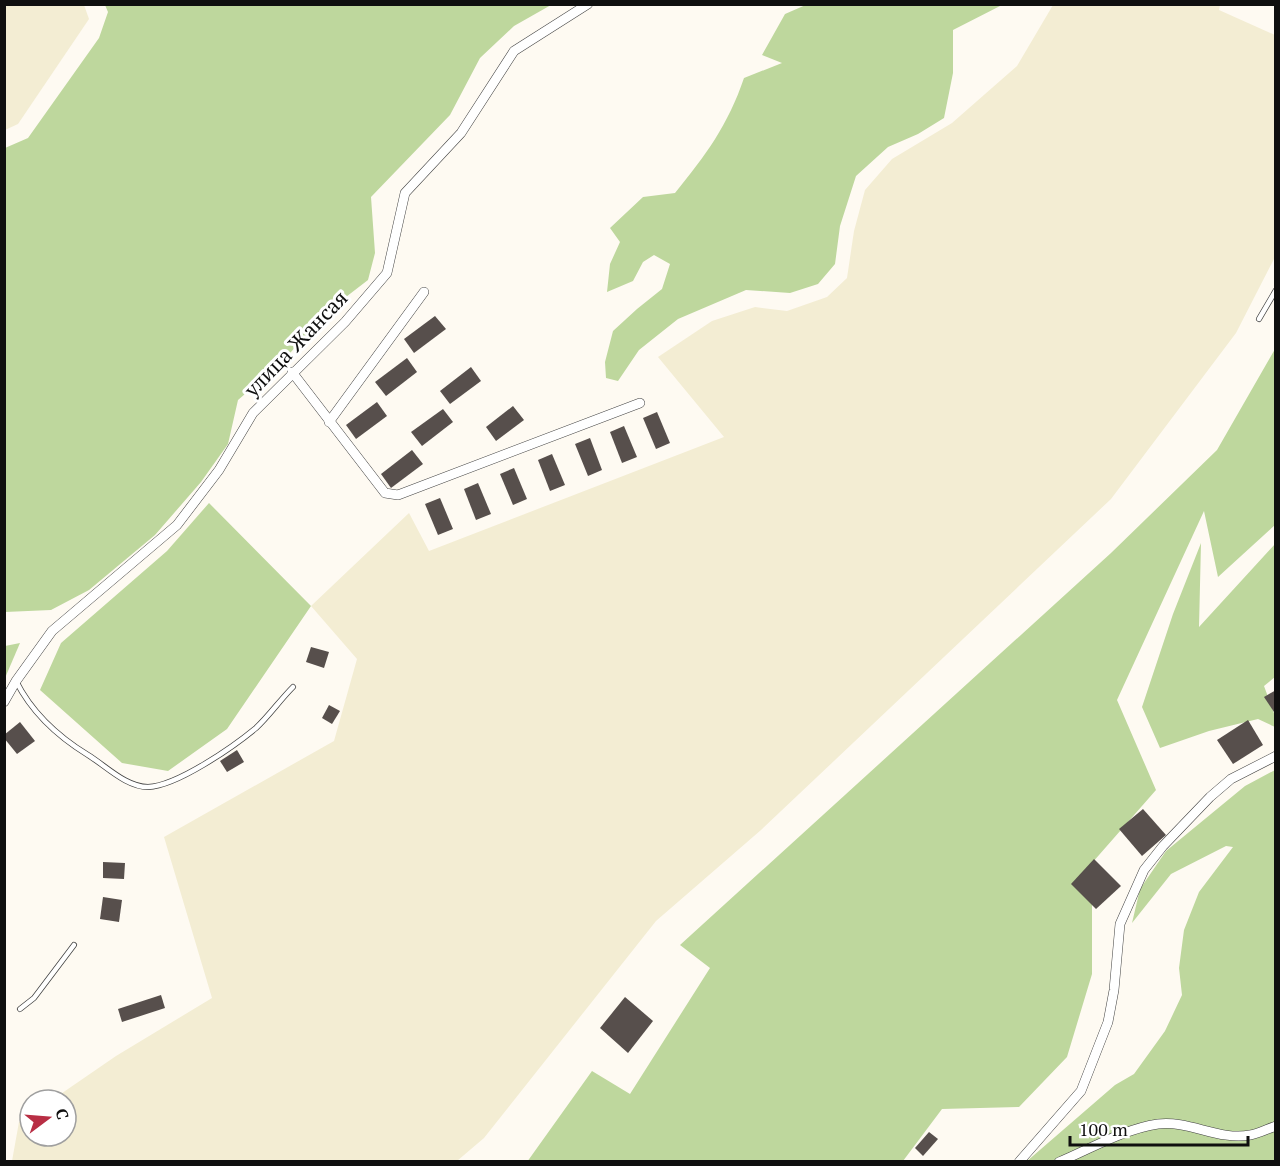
<svg xmlns="http://www.w3.org/2000/svg" width="1280" height="1166" viewBox="0 0 1280 1166" font-family="'PT Serif',serif">
  <style>
    .farmland { fill: #f3edd3 }
    .forest { fill: #bed79d }
    .building { fill: #574f4c }
    .lines { fill: none; stroke-linecap: round; stroke-linejoin: round }
    .lane-casing { stroke: #424242; stroke-width: 6 }
    .street-casing { stroke: #424242; stroke-width: 10 }
    .lane { stroke: #fff; stroke-width: 4.5 }
    .street { stroke: #fff; stroke-width: 9 }
    .labels { text-anchor: middle; stroke-width: 6; stroke-linejoin: round; paint-order: stroke }
    .street-label { font-size: 21px; fill: #0f0f0f; stroke: #fff }
  </style>
  <rect width="100%" height="100%" fill="#fefaf2"/>
  <g class="farmland">
    <path d="M4,5h80l5,14 -71,105 -13,6z"/>
    <path d="M1053,5h167l-1,5 56,25v222l-39,76 -125,166 -350,331 -105,91 -172,217 -27,23h-445l7,-39 11,-7v21h36v-36h-14l64,-44 96,-58 -48,-161 170,-96 23,-82 -46,-53 98,-93 20,38 295,-114 -66,-80 54,-36 43,-14 32,4 40,-14 20,-19 7,-47 11,-41 27,-31 60,-36 65,-57z"/>
  </g>
  <g class="forest">
    <path d="M808,4l194,1 -49,25v43l-9,45 -26,16 -30,13 -32,29 -16,50 -5,38 -17,20 -28,9 -44,-3 -68,29 -39,31 -21,31 -12,-3 -1,-16 8,-31 24,-22 25,-20 8,-25 -16,-9 -11,7 -10,19 -26,11 3,-28 10,-22 -10,-14 33,-31 32,-4c31,-38 53,-68 69,-115l38,-15 -20,-8 23,-41z"/>
    <path d="M105,5h446l-37,21 -34,32 -30,57 -79,82 4,56 -7,27 -39,30 -48,53 -43,37 -10,44 -27,38 -46,53 -66,55 -38,20 -46,2v-464l23,-10 71,-100 9,-26z"/>
    <path d="M1275,349v176l-57,52 -14,-66 -87,189 39,90 -64,73v111l-25,83 -48,50 -77,2 -39,52 -376,1 65,-91 38,23 80,-126 -30,-23 431,-392 106,-103z"/>
    <path d="M209,503l102,103 -84,123 -59,42 -46,-8 -82,-73 21,-47 106,-92z"/>
    <path d="M1201,543l-2,84 76,-83v133l-11,9 11,30v11l-17,-8 -49,12 -49,17 -18,-41 31,-93z"/>
    <path d="M20,643l-15,35v-32z"/>
    <path d="M1275,770v391l-249,1 89,-77 19,-11 31,-43 17,-36 -3,-27 5,-38 15,-38 34,-45 -7,-1 -55,28 -39,49 8,-34 26,-38 79,-65z"/>
  </g>
  <g class="building">
    <path d="M435,316l11,13 -32,24 -10,-14z"/>
    <path d="M407,358l10,14 -31,24 -11,-14z"/>
    <path d="M471,367l10,14 -31,23 -10,-13z"/>
    <path d="M377,402l10,14 -31,23 -10,-14z"/>
    <path d="M513,406l11,14 -28,21 -10,-14z"/>
    <path d="M443,409l10,13 -31,24 -11,-14z"/>
    <path d="M657,412l13,31 -14,6 -13,-31z"/>
    <path d="M624,426l13,31 -15,6 -12,-31z"/>
    <path d="M590,438l12,32 -14,6 -13,-32z"/>
    <path d="M412,450l11,14 -32,24 -10,-14z"/>
    <path d="M552,454l13,31 -15,6 -12,-31z"/>
    <path d="M514,468l13,31 -14,6 -13,-31z"/>
    <path d="M478,483l13,31 -15,6 -12,-31z"/>
    <path d="M440,498l13,31 -15,6 -13,-31z"/>
    <path d="M311,647l18,5 -5,16 -18,-6z"/>
    <path d="M1276,690v25l-12,-18z"/>
    <path d="M329,705l11,6 -8,13 -10,-6z"/>
    <path d="M1248,720l15,25 -30,19 -16,-24z"/>
    <path d="M20,722l15,19 -18,13 -13,-16v-3z"/>
    <path d="M237,750l7,12 -17,10 -7,-11z"/>
    <path d="M1143,809l23,26 -24,21 -23,-27z"/>
    <path d="M1094,859l27,27 -25,23 -25,-25z"/>
    <path d="M103,862l22,1 -1,16 -21,-1z"/>
    <path d="M103,897l19,3 -3,22 -19,-3z"/>
    <path d="M161,995l4,13 -43,14 -4,-13z"/>
    <path d="M625,997l28,24 -25,32 -28,-25z"/>
    <path d="M929,1132l9,7 -15,17 -8,-8z"/>
  </g>
  <g class="lines">
    <defs>
      <g id="lane">
        <path d="M1259,319l17,-29"/>
        <path d="M16,681c16,32 41,55 72,74 18,11 38,32 60,32 29,-1 85,-40 108,-59 13,-12 24,-28 37,-41"/>
        <path d="M20,1009l14,-11 40,-53"/>
      </g>
      <g id="street">
        <path d="M292,372l93,121 13,2 242,-92"/>
        <path d="M329,422l95,-130"/>
        <path d="M4,702l12,-21 36,-50 125,-106 42,-55 34,-57 92,-91 42,-49 18,-80 56,-60 53,-82 74,-47"/>
        <path d="M1019,1162l62,-71 27,-69 6,-32 6,-66 24,-54 19,-24 47,-49 21,-18 45,-23"/>
        <path d="M1059,1162c31,-13 65,-33 99,-38 31,-4 61,17 92,11 8,-1 17,-6 26,-9"/>
      </g>
    </defs>
    <use href="#lane" class="lane-casing"/>
    <use href="#street" class="street-casing"/>
    <use href="#lane" class="lane"/>
    <use href="#street" class="street"/>
  </g>
  <g class="labels">
    <g class="street-label">
      <text transform="translate(296 344) rotate(-46)" y="7">улица Жансая</text>
    </g>
  </g>
  <rect width="1280" height="1166" fill="none" stroke="#0f0f0f" stroke-width="12"/>
  <g transform="translate(48 1118) rotate(74)"><circle r="28" fill="#ffffff" stroke="#9f9f9f" stroke-width="1.5"/>
  <path d="M0-4.5L10 22L0 15L-10 22Z" fill="#b82e44"/>
  <text y="-9" font-size="16" font-weight="bold" text-anchor="middle" fill="#0f0f0f">С</text>
  </g>
  <path d="M1070 1136v9h178v-9" fill="none" stroke="#0f0f0f" stroke-width="3"/>
  <text x="1079" y="1136" font-size="18" fill="#0f0f0f" stroke="#ffffff" stroke-width="4.5" paint-order="stroke">100 m</text>
</svg>
